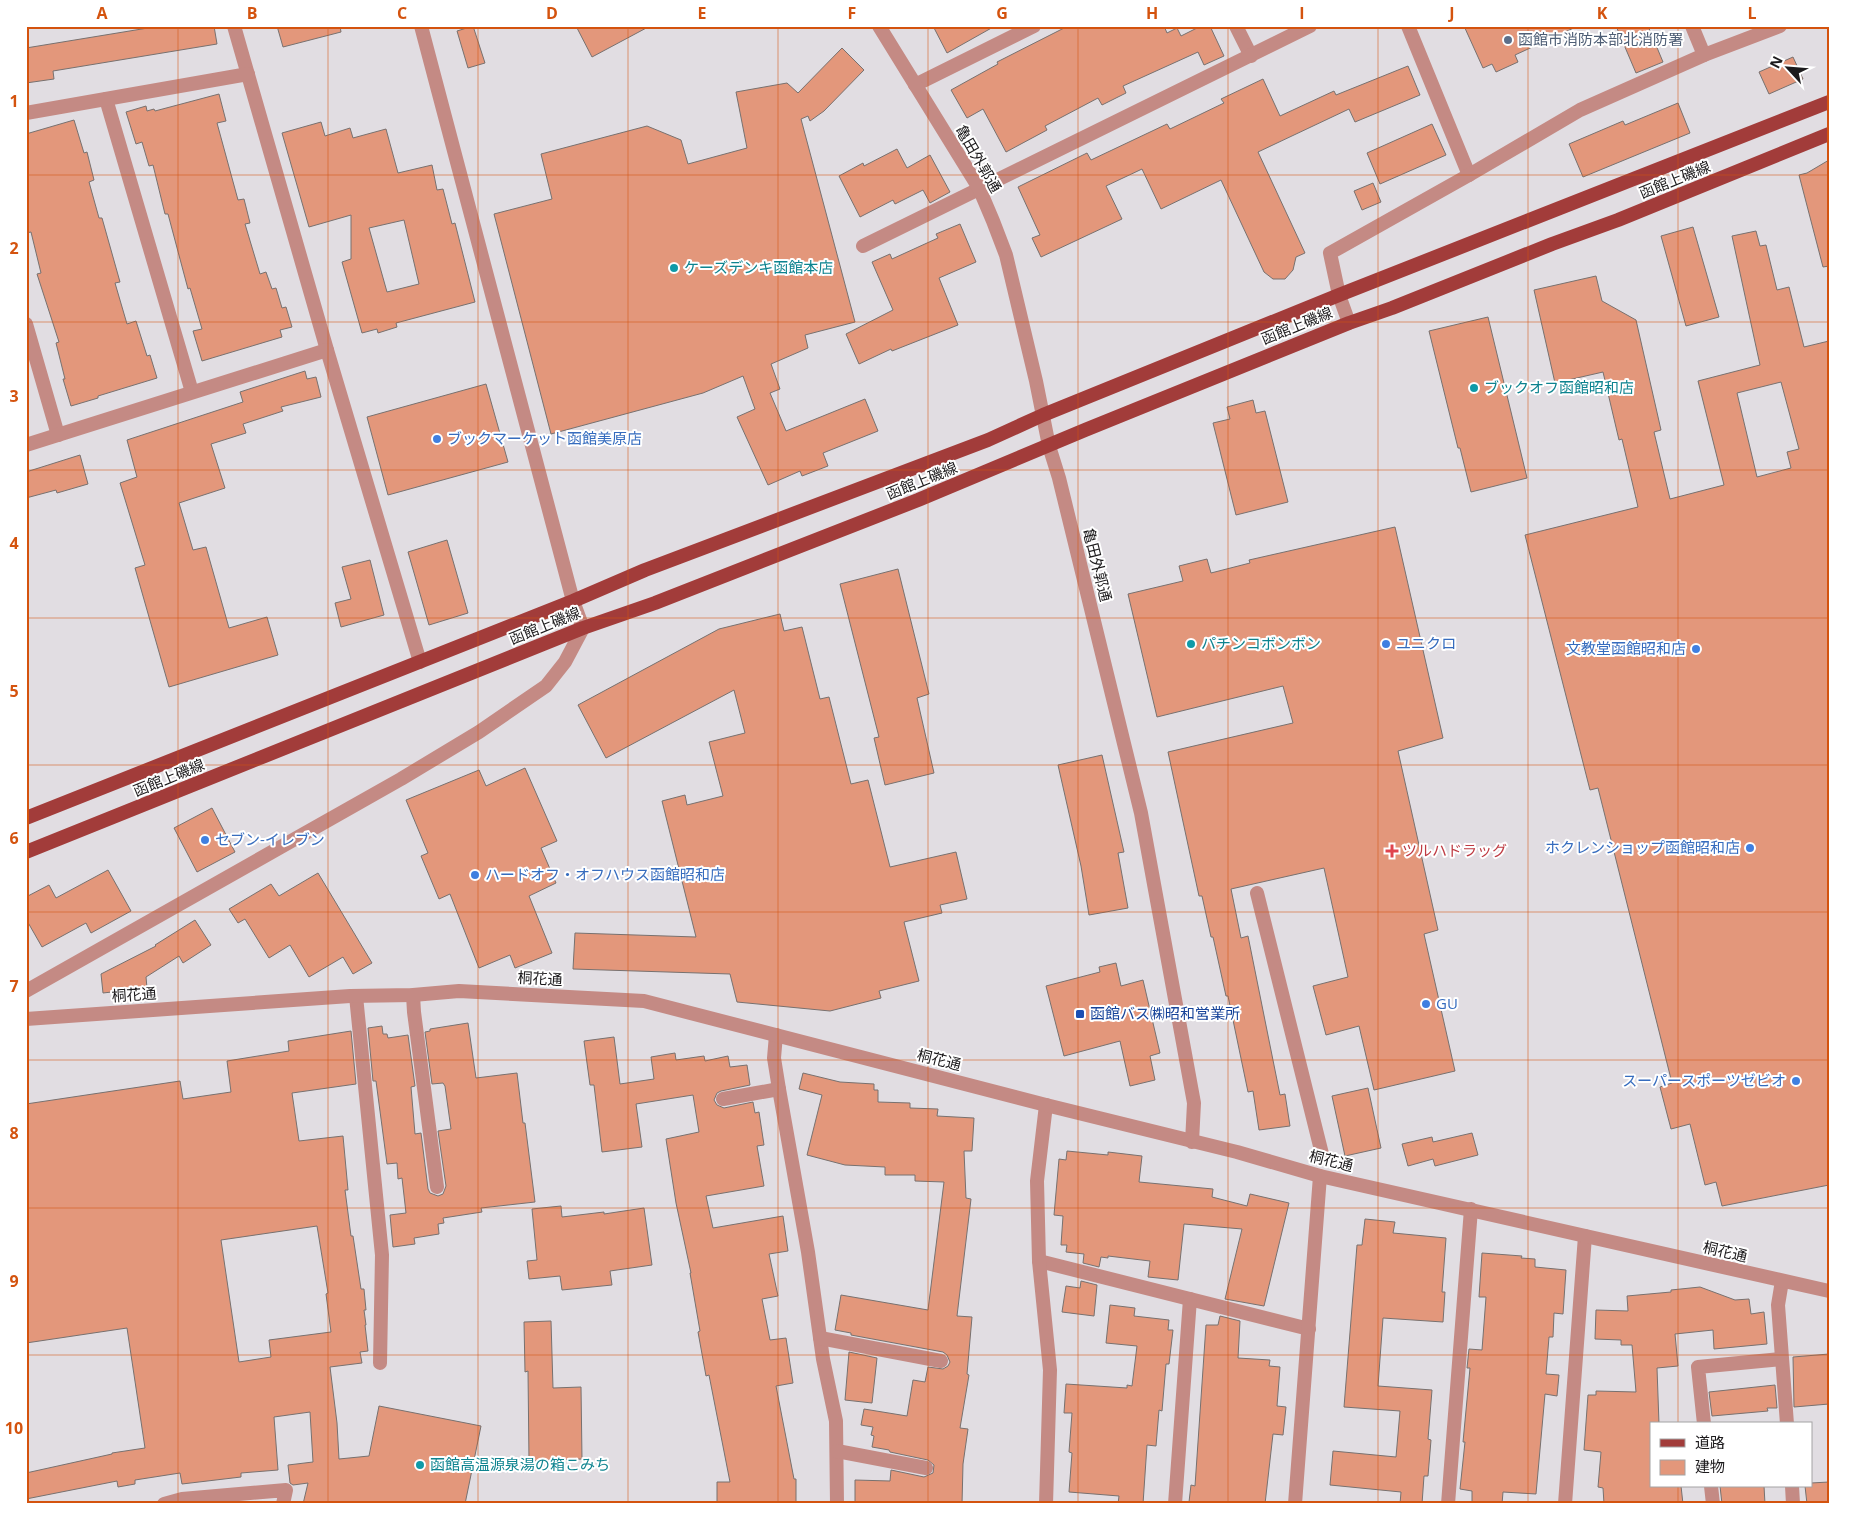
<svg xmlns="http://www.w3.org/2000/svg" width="1855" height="1530" viewBox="0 0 1855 1530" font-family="'Open Sans','Noto Sans JP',sans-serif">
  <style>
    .building { fill: #e3977b; stroke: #78716f; fill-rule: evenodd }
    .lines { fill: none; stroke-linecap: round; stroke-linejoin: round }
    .minor { stroke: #c48a84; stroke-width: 14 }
    .tertiary { stroke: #c48a84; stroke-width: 14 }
    .primary { stroke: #a23c3a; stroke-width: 14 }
    .grid { fill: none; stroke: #d4530e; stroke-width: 1; stroke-opacity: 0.55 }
    .service-dot { fill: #5c6f8a; stroke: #fff; stroke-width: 2 }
    .culture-dot { fill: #0f9aa8; stroke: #fff; stroke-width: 2 }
    .shop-dot { fill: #3f7fe0; stroke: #fff; stroke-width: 2 }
    .health-dot { fill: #e0444e; stroke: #fff; stroke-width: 2 }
    .transit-dot { fill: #1a4fb4; stroke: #fff; stroke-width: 2 }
    .labels { text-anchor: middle; stroke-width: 4; stroke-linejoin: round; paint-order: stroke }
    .service-label { font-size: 15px; fill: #4e5e75; stroke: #fff; text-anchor: start }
    .street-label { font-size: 15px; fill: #1c1a1c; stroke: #fff }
    .culture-label { font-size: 15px; fill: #0d838f; stroke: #fff; text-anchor: start }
    .shop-label { font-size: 15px; fill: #366cbe; stroke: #fff; text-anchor: start }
    .health-label { font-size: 15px; fill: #be3a42; stroke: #fff; text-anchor: start }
    .transit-label { font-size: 15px; fill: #164399; stroke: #fff; text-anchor: start }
    .neatline { fill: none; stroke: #d4530e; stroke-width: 2 }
    .grid-label { font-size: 16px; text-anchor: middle; font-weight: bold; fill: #d4530e }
  </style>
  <rect width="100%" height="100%" fill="#e1dde2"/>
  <g class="building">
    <path d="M160,26h54l3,18 -164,27 1,8 -28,4v-35z"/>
    <path d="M277,26h63l1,6 -58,15z"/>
    <path d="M473,26l12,37 -17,5 -11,-37z"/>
    <path d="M576,26h74l-58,31z"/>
    <path d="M933,26h62l-48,27z"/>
    <path d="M1068,26h96l3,7 10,-5 4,8 20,-10h9l14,30 -20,9 -6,-13 -75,34 3,7 -24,12 -4,-7 -53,28 2,4 -41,22 -23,-43 -16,9 -16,-28 47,-26 -1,-2z"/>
    <path d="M1464,26h114l-63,29 3,7 -22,10 -4,-8 -9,4z"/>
    <path d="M1616,26h32l15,36 -27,11z"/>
    <path d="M842,48l22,22 -40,41 -14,10 -2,-5 -7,3 54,203 -50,13 3,13 -37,16 9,25 -10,4 16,38 79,-32 13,32 -55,22 5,13 -26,10 -2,-5 -32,14 -31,-68 18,-8 -12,-33 -40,17 -152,41 -57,-220 58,-15 -11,-45 106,-28 34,14 7,24 59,-16 -11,-56 51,-9 11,10z"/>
    <path d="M1793,57l10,22 -34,15 -10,-22z"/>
    <path d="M1408,66l12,29 -65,27 -6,-13 -91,43 47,101 -9,4 -3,13 -8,9h-12l-9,-7 -43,-92 -60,29 -19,-40 -36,17 16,33 -81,38 -9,-19 8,-3 -22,-48 69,-34 4,7 76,-36 3,5 54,-26 -3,-4 42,-20 17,37 54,-25 2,4z"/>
    <path d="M219,94l7,27 -9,2 21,77 6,-1 6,24 -5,1 15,50 6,-2 6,17 4,-1 6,20 4,-1 6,20 -12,3 2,7 -80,24 -9,-30 9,-2 -12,-41 -2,1 -20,-75h-3l-12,-49 -4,1 -7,-24 -6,2 -10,-32 20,-6 1,5 7,-2 1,2z"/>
    <path d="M1678,103l12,30 -107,44 -14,-33 54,-23 2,4z"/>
    <path d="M74,120l10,33 3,-1 7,28 -5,2 10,36h3l18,64 -5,1 12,41 9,-3 11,35 3,-1 7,23 -59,18v2l-27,8 -8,-27h2l-9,-36 3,-1 -22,-68 4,-1 -10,-41 -5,1v-99z"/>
    <path d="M321,122l4,14 25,-8 3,10 33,-9 12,44 34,-8 5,25 6,-1 9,35 3,-1 20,79 -79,21 1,4 -19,6 -1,-4 -15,4 -20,-71 9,-3v-44l-42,12 -27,-94zM404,220l15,64 -32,8 -18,-64z"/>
    <path d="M1432,124l14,31 -66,29 -13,-31z"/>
    <path d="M897,149l10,19 23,-13 20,37 -20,11 -7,-13 -28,14 -2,-4 -33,17 -21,-41 24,-13 1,3z"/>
    <path d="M1829,160v106l-6,1 -24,-92 8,-2z"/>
    <path d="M1373,183l8,19 -19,8 -8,-19z"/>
    <path d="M960,224l16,38 -37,16 19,47 -66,26 -1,-2 -32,15 -13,-30 47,-24 -21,-48 18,-8 2,5 46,-21 -2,-4z"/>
    <path d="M1693,227l26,90 -33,9 -25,-90z"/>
    <path d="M1756,231l4,15 6,-1 11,45 12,-3 15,60 25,-6v844l-107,21 -6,-24 -11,3 -15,-61 -19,5 -11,-42 12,-4 -74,-295 -8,2 -65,-255 113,-28 -16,-68 -3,1 -16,-68 -48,11 -21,-93 62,-14 6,25 34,19 25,110 -7,2 16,67 54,-14 -26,-104 62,-16 -28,-129zM1781,382l18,67 -12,3 4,16 -34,9 -20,-84z"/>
    <path d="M1488,317l39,161 -56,14 -11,-44h-2l-29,-117z"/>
    <path d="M305,371l2,8 9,-2 5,20 -40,10 2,4 -40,13 3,9 -35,11 14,44 -46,15 14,47 13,-3 23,81 38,-11 11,38 -109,32 -34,-119 10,-3 -25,-82 17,-6 -10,-37 116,-38 -3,-10z"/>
    <path d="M486,384l22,78 -120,33 -21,-78z"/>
    <path d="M1253,400l3,13 9,-2 23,91 -52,13 -23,-92 17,-4 -3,-12z"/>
    <path d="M80,455l8,29 -31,9 -1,-3 -30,8v-26z"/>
    <path d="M1395,527l48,211 -45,13 40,179 -14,4 31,137 -81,19 -15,-64 -33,9 -13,-49 35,-9 -24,-109 -93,21 10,49 7,-2 32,159 5,-1 5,32 -31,4 -6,-39 -5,1 -20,-96h-2l-13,-59h-2l-9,-41h-3l-31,-144 125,-29 -10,-37 -126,31 -29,-123 55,-13 -4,-15 28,-7 4,14 39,-10 -1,-3z"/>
    <path d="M447,540l21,73 -39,12 -21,-73z"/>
    <path d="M370,560l14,55 -43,12 -6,-24 16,-4 -9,-32z"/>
    <path d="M898,569l31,125 -12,4 17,75 -49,12 -11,-47 5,-1 -39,-153z"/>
    <path d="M780,614l4,17 18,-4 18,72 9,-2 22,87 17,-4 22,87 66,-15 11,47 -27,6 2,8 -38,9 15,59 -40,10 2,7 -51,13 -93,-9 -7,-28 -157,-5 2,-36 121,4 -34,-136 23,-6 2,10 36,-9 -14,-54 36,-9 -11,-43 -128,68 -28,-53 141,-76z"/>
    <path d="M1102,755l22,97 -6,1 10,55 -39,7 -8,-49 -23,-101z"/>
    <path d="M525,768l32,73 -16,7 15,35 -27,13 23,57 -37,15 -5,-13 -31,13 -29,-74 -11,5 -18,-43 7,-3 -22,-53 73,-30 7,16z"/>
    <path d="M212,808l23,44 -38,20 -23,-44z"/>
    <path d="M108,870l23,41 -40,22 -5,-10 -44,24 -16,-28v-22l23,-12 7,13z"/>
    <path d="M318,873l54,90 -19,11 -10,-17 -34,20 -19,-32 -21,13 -24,-39 -7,4 -9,-14 42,-25 8,12z"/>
    <path d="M195,920l16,25 -28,18 -4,-7 -33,21 1,11 -44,5 -2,-19 55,-28 -1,-1z"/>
    <path d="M1116,963l5,23 22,-6 17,73 -10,3 5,24 -25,6 -10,-45 -56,15 -18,-70 54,-14 -1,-5z"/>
    <path d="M468,1023l8,55 41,-5 6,50h2l10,79 -54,6 1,4 -39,6 1,5 -6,1 1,10 -25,4 1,6 -22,3 -3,-32 16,-2 -4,-35 -4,1 -1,-16 -10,1 -11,-83h-3l-5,-53 14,-2 1,8h4l1,4 20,-3 7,51 -4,1 4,47 6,-1 7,56 2,4 8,3 5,-2 3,-8 -8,-55 13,-2 -6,-43 -2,-3 -11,1 -7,-52 5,-1v-2z"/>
    <path d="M351,1031l5,53 -64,9 7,48 44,-5 5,54h-3l6,46h2l8,53h3l2,21h-2l2,15h-1l3,26 -8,1 2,11 -32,4 7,56 2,36 30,-3 10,-50 102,20 -16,78h-162l5,-21 -15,2 -3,-2 -2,-18 25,-3 -3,-50 -36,5 4,53 -37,3v4l-59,7 -2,-11 -45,7v4l-17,3 -1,-6 -91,18v-26l86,-19v-1l33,-5 -18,-120 -101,15v-239l154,-23 3,18 48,-7 -4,-31 62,-10 -1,-10zM317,1226l11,67 -2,1 5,38 -62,8 2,17 -32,5 -18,-122z"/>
    <path d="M614,1037l6,47 34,-5 -3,-22 24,-4 1,7 28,-4 1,5 23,-5 2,11 17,-2 3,20 -29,6 -4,2 -3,7 3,5 7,3 29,-6 2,11 4,-1 5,33 -7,1 7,40 -58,10 7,32 70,-12 5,35 -19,3 9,42 -16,3 8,41 16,-2 7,45 -17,3 18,93h2v25h-79v-22h13l-21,-107 -3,1 -8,-44 2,-1 -10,-58h1l-15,-70 -10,-64 33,-7 -6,-37 -57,9 6,43 -40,5 -8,-67h-4l-6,-44z"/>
    <path d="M803,1073l37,9 34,2v6h4v12l32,1v5l28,1 -1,7 37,2 -2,33h-8l2,47 5,1 -14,117 15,1 -5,57 2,1 -9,53 8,1 -5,35 -1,40h-107v-24l35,1 1,-11 33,7 9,-4 1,-8 -6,-5 -38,-8 -1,-2 -17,-3 2,-11 -3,-1 2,-8 -12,-2 3,-16 43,7 6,-36 12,2 3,-15 15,2 5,-3 2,-4 -3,-7 -4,-3 -92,-17v-2l-16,-3 6,-35 87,15 16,-128 -29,-1v-6h-30v-8l-40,-2 -38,-10 15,-60 -23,-6z"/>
    <path d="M1368,1088l13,60 -36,8 -13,-60z"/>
    <path d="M1472,1133l6,22 -43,11 -2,-7 -25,7 -6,-22 30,-7 1,5z"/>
    <path d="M1067,1151l41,4v-3l34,4 -3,26 74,7 -1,8 35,9 3,-12 39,9 -25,103 -39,-7 17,-70 -58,-5 -6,56 -30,-3 2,-16 -42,-5v2l-7,-1 -2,10 -16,-4 1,-9 -18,-2 1,-7h-6l2,-29 -9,-1 5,-56 7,1z"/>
    <path d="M561,1206l1,11 42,-5v2l40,-6 8,57 -42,6 2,14 -50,5 -2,-14 -31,3 -2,-18 10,-1 -5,-51z"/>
    <path d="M1365,1219l30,3 -2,11 53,5 -4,54h3l-2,30 -60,-4 -5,68 54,4 -4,49 3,1 -3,36h-4l-2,28h-22l1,-12 -71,-7 3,-34 63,6 4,-46 -56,-4 13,-162h5z"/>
    <path d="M1482,1253l40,3 -1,2 14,1v8l31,3 -3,44 -9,-1 -1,24h-4l-3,37 13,1 -2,21 -12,-2 -9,100 -33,-2 -1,12h-30v-13l-12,-2 5,-47h-2l7,-74h-3l2,-19 13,1 4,-53h-7z"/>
    <path d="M1081,1281l16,4 -3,31 -32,-4 4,-26 14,2z"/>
    <path d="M1700,1287l35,13 14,-1 2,15 13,-2 3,32 -53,5 -1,-19 -38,4 3,32 -21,2 2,56h-8v62h30l2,18h-79l-1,-16 -5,-1 3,-35 -17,-2 4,-55h8v-4l40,1 -4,-47h-11v-5l-26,-1 1,-29 32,1 -1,-15 44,-4v-2z"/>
    <path d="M1110,1305l25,3 -1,8 35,4 -1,10h5l-4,34h-3l-4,47 -3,-1 -3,36 -9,-1 -4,59h-25l1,-8 -50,-4 3,-39 -3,-1 3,-39h-8l2,-29 61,4v-3l5,1 5,-40 -31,-3z"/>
    <path d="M1220,1316l20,5 -2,37 32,2 -1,6 11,1 -3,39 9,1 -3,28 -10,-1 -8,70h-71l-5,-2 2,-17 4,1 11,-161h12z"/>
    <path d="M551,1321l2,67 28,-1 1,72 -53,2 -1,-90 -3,1 -1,-50z"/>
    <path d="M849,1352l28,6 -5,45 -27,-3z"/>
    <path d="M1829,1354v50l-35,3 -1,-50z"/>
    <path d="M1775,1385l2,23h-10l1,3 -56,5 -3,-24z"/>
    <path d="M1829,1482v22h-22l-2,-18h6v-3z"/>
    <path d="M1720,1486h44l1,18h-43z"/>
  </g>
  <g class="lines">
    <g class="minor">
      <path d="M234,26l93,324 93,312"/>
      <path d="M1236,26l15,30"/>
      <path d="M1408,26l61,149"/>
      <path d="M1692,26l12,29"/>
      <path d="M915,85l119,-59"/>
      <path d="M106,99l86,293"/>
      <path d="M26,113l222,-39"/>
      <path d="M863,246l447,-220"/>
      <path d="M1349,323l-10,-28 -9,-42 139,-78 111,-65 124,-55 76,-29"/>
      <path d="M26,324l32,111"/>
      <path d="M26,445l301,-95"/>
      <path d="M1257,893l65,261"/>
      <path d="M413,995l1,17 23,175"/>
      <path d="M356,996l26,259 -2,108"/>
      <path d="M776,1035l-2,23 5,31 29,163 15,107 13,62 1,83"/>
      <path d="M723,1099l56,-10"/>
      <path d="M1039,1261l270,68"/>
      <path d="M1782,1281l-4,24 9,119"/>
      <path d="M820,1338l121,23"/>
      <path d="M1704,1424l-6,-57 83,-8"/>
      <path d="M837,1451l89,17"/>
      <path d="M1711,1486l2,18"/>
      <path d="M1792,1486l1,18"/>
      <path d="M164,1504l18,-5 104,-9 -3,14"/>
      <path d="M1046,1504l4,-134 -11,-109 -2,-80 9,-76"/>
      <path d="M1175,1504l15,-205"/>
      <path d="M1295,1504l25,-328"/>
      <path d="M1448,1504l23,-295"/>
      <path d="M1565,1504l20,-268"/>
    </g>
    <g class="tertiary">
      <path d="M879,26l100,162 14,33 13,34 30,126 13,65 10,32 82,335 53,290 -2,39"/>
      <path d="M26,991l375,-212 78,-47 67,-46 19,-24 18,-34 -10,-27 -152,-575"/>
      <path d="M26,1019l324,-23 63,-1 46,-4 185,10 402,104 191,47 83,24 509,115"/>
    </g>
    <g class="primary">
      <path d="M26,818l547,-217 72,-31 343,-130 55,-25 296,-120 490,-193"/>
      <path d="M26,852l557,-224 72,-25 263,-103 167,-70 264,-107 43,-15 160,-64 66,-24 211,-86"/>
    </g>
  </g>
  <path class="grid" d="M178,26v1478M328,26v1478M478,26v1478M628,26v1478M778,26v1478M928,26v1478M1078,26v1478M1228,26v1478M1378,26v1478M1528,26v1478M1678,26v1398M26,175h1803M26,322h1803M26,470h1803M26,618h1803M26,765h1803M26,912h1803M26,1060h1803M26,1208h1803M26,1355h1803M1678,1486v18"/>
  <circle class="service-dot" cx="1508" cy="40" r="5"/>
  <g class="culture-dot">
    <circle cx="674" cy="268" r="5"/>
    <circle cx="1474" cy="388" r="5"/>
    <circle cx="1191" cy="644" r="5"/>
    <circle cx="420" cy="1465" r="5"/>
  </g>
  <g class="shop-dot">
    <circle cx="437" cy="439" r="5"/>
    <circle cx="1386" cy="644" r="5"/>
    <circle cx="1696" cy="649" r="5"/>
    <circle cx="205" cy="840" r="5"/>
    <circle cx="1750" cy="848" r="5"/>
    <circle cx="475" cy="875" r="5"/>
    <circle cx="1426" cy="1004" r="5"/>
    <circle cx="1796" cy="1081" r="5"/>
  </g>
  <path class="health-dot" d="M1389.5 843.5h5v5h5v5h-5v5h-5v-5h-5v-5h5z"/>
  <rect class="transit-dot" x="1075" y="1009" width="10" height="10" rx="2.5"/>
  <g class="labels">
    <g class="service-label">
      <text x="1518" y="45">函館市消防本部北消防署</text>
    </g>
    <g class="street-label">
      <text transform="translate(978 159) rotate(60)" y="5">亀田外郭通</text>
      <text transform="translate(1675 180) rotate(-22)" y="5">函館上磯線</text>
      <text transform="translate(1297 326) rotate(-22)" y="5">函館上磯線</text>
      <text transform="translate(922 481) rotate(-22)" y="5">函館上磯線</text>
      <text transform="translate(1097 565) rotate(76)" y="5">亀田外郭通</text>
      <text transform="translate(545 626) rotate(-22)" y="5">函館上磯線</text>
      <text transform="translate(169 778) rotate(-22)" y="5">函館上磯線</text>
      <text transform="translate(540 979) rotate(3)" y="5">桐花通</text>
      <text transform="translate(134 995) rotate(-4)" y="5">桐花通</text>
      <text transform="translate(939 1060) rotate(14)" y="5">桐花通</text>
      <text transform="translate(1331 1161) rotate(14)" y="5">桐花通</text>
      <text transform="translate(1725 1252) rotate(13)" y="5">桐花通</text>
    </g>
    <g class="culture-label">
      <text x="684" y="273">ケーズデンキ函館本店</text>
      <text x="1484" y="393">ブックオフ函館昭和店</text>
      <text x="1201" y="649">パチンコボンボン</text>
      <text x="430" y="1470">函館高温源泉湯の箱こみち</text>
    </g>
    <g class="shop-label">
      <text x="447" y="444">ブックマーケット函館美原店</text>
      <text x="1396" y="649">ユニクロ</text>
      <text x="1686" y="654" text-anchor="end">文教堂函館昭和店</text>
      <text x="215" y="845">セブン-イレブン</text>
      <text x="1740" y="853" text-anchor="end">ホクレンショップ函館昭和店</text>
      <text x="485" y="880">ハードオフ・オフハウス函館昭和店</text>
      <text x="1436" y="1009">GU</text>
      <text x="1786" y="1086" text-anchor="end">スーパースポーツゼビオ</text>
    </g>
    <g class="health-label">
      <text x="1402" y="856">ツルハドラッグ</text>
    </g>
    <g class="transit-label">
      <text x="1090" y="1019">函館バス㈱昭和営業所</text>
    </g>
  </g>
  <rect width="1855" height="1530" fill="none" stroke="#ffffff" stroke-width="55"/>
  <rect x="1650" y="1422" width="162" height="65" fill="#ffffff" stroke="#a4a3a4"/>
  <rect x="1660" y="1439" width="25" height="8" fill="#a23c3a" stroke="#a4a3a4"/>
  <text x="1695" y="1448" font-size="15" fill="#1c1a1c">道路</text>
  <rect x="1660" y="1460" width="25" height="15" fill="#e3977b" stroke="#a4a3a4"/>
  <text x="1695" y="1472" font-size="15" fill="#1c1a1c">建物</text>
  <g transform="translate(1788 68) rotate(296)" stroke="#ffffff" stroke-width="4" paint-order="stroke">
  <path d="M0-4L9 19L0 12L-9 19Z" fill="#1c1a1c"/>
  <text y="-8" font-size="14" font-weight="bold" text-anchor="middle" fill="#1c1a1c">N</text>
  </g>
  <rect x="28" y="28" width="1800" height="1474" class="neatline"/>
  <g class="grid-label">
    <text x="102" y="19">A</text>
    <text x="252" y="19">B</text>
    <text x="402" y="19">C</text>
    <text x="552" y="19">D</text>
    <text x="702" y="19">E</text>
    <text x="852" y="19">F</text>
    <text x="1002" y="19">G</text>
    <text x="1152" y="19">H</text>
    <text x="1302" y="19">I</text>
    <text x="1452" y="19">J</text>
    <text x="1602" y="19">K</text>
    <text x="1752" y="19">L</text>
    <text x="14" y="107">1</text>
    <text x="14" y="254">2</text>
    <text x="14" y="402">3</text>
    <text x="14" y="549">4</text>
    <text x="14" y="697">5</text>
    <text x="14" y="844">6</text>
    <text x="14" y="992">7</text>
    <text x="14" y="1139">8</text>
    <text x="14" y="1287">9</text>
    <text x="14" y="1434">10</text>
  </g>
</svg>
